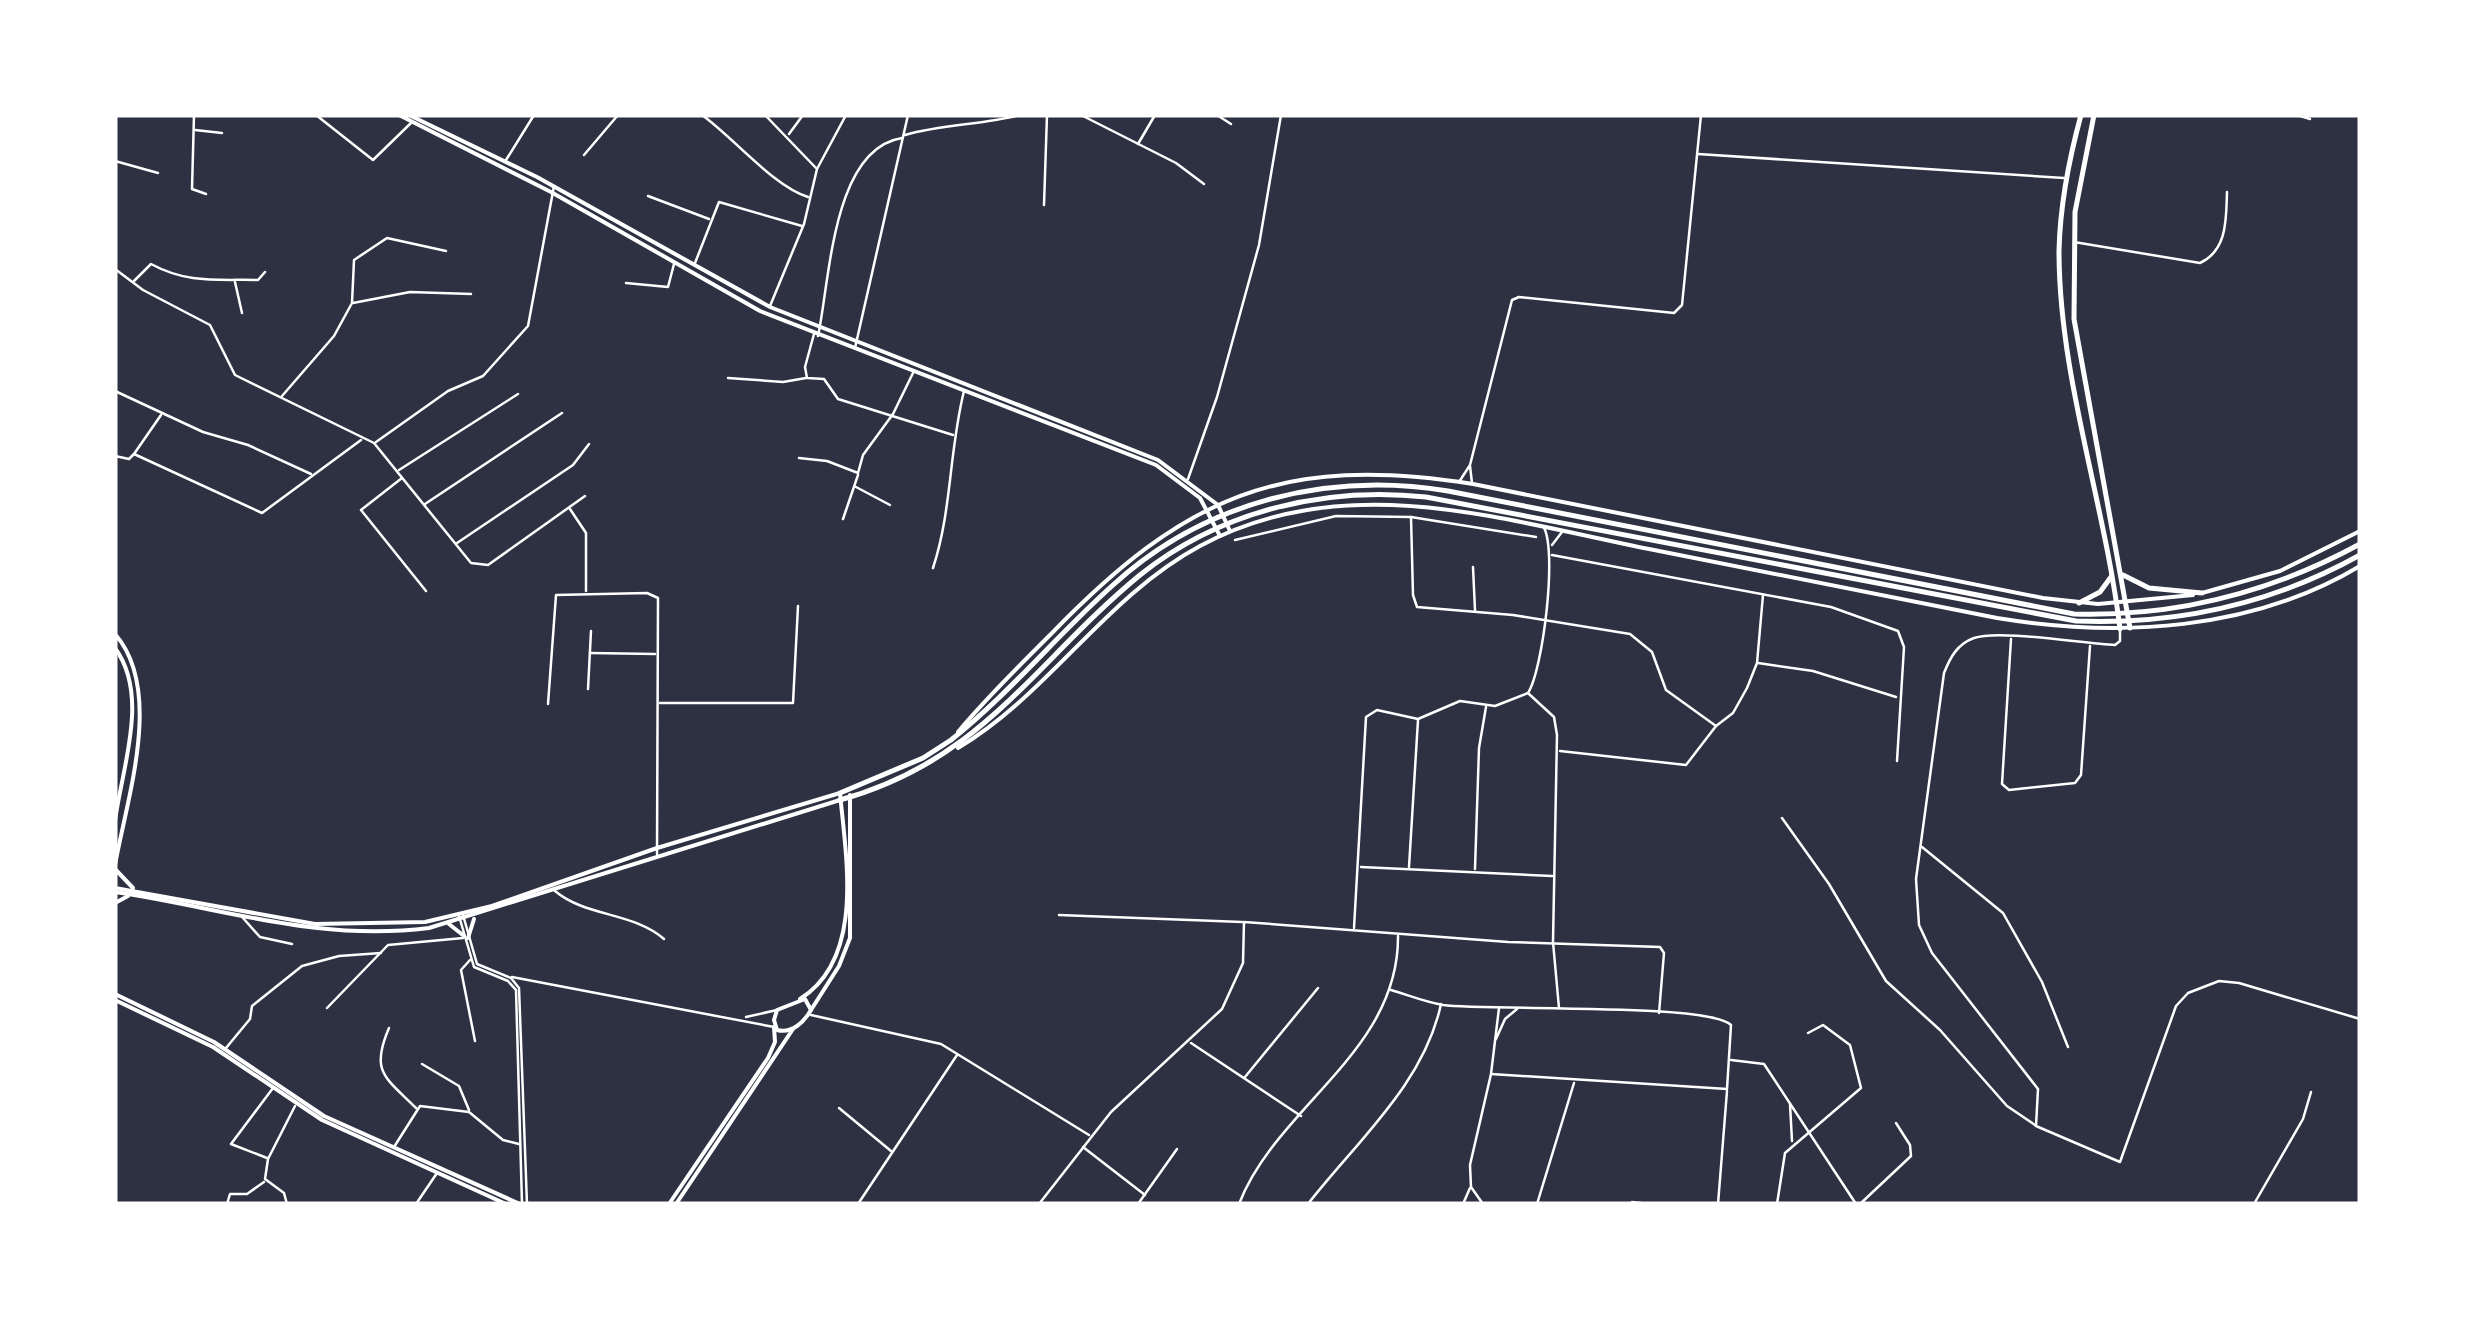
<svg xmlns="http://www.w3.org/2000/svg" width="2475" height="1319" viewBox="0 0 2475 1319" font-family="'IBM Plex Sans',sans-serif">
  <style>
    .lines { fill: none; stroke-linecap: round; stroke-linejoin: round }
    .minor { stroke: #fff; stroke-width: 2.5 }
    .tertiary { stroke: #fff; stroke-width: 2.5 }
    .secondary { stroke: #fff; stroke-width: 4 }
    .primary { stroke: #fff; stroke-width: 4 }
    .trunk { stroke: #fff; stroke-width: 5 }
  </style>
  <rect width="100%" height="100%" fill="#2d3142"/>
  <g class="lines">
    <g class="minor">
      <path d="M194,115l-2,74 14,5"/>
      <path d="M316,115l57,45 38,-37"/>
      <path d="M702,115c32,23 71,71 106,82"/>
      <path d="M765,115l51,53"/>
      <path d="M1081,115l95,48 28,21"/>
      <path d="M1217,115l14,9"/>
      <path d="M2297,115l13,4"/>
      <path d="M195,130l27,3"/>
      <path d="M789,134l14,-19"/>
      <path d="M905,135c39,-11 77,-10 115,-20"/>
      <path d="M1138,144l17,-29"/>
      <path d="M1698,154l366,24"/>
      <path d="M584,155l34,-40"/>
      <path d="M506,160l28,-45"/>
      <path d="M115,161l43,12"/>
      <path d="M648,196l61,23"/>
      <path d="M1044,205l3,-90"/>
      <path d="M2074,242l126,21c28,-13 26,-45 27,-71"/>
      <path d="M695,263l24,-61 83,24"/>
      <path d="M115,269l28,21 67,35 25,50 139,68 97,120 17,2 97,-69"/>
      <path d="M134,281l17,-17c37,20 66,15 107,16l7,-8"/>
      <path d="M235,282l7,31"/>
      <path d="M626,283l42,4 6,-23"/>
      <path d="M353,303l57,-11 61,2"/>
      <path d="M770,306l34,-82 13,-55 29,-54"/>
      <path d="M814,334l-9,33 2,11 17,1 14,20 115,36"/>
      <path d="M818,336c12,-55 14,-187 84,-198"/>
      <path d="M728,378l55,4 23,-4"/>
      <path d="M115,391l88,41 45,13 63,29"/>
      <path d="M282,396l52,-60 18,-33 2,-43 33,-22 59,13"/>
      <path d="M376,442l72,-51 35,-15 45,-50 26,-140"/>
      <path d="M134,454l27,-39"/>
      <path d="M115,456l14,3 5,-5 128,59 99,-73"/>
      <path d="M799,458l28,3 31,12 5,-18 30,-41 20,-41"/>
      <path d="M1470,466l2,17"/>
      <path d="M399,470l119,-76"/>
      <path d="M402,478l-41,32 65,81"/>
      <path d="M1188,479l29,-82 42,-152 22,-130"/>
      <path d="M1459,482l11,-17 42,-165 7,-3 155,16 8,-8 19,-190"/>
      <path d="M856,487l34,18"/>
      <path d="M425,504l137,-91"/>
      <path d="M570,509l16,24v58"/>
      <path d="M1411,517l2,78 4,12 96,8 117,19 22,18 14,38 50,36"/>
      <path d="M843,519l15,-44"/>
      <path d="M1235,540l101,-24 75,1 125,20"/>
      <path d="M457,543l116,-78 16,-21"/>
      <path d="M1552,545l10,-13"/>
      <path d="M1552,555l279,52 67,24 6,16 -7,114"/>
      <path d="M1473,567l2,43"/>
      <path d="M933,568c19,-58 16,-117 31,-177"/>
      <path d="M2120,629v12l-5,4c-31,-1 -116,-16 -141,-7 -17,6 -24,20 -30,35l-28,206 3,46 13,28 106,136 -2,37 84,36 56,-156 12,-13 31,-12 20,2 121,36"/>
      <path d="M2011,639l-9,145 7,6 66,-7 6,-8 9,-129"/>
      <path d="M590,653l65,1"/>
      <path d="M1758,663l55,8 83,26"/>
      <path d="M588,689l3,-58"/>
      <path d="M1529,694l25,23 3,18 -4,207 6,66"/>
      <path d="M660,703h133l5,-97"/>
      <path d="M548,704l8,-109 91,-2 11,5 -1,256"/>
      <path d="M1560,751l126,14 30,-39 17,-13 14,-25 10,-25 6,-68"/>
      <path d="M1782,818l47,66 57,97 54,49 67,76 28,19"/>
      <path d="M1922,847l81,66 39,69 26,65"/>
      <path d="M1361,867l191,9"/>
      <path d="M1409,867l9,-147"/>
      <path d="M1475,869l4,-121 7,-41"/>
      <path d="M555,891c31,26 78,21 109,48"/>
      <path d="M463,915l14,49 34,14 8,10 8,216"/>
      <path d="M1059,915l183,7"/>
      <path d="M459,916l15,51 34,14 8,9 6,214"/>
      <path d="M243,918l17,19 32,7"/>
      <path d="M1354,928l12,-211 11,-7 41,9 42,-18 35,5 33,-13c15,-23 30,-145 15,-167"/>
      <path d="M470,960l-9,10 14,71"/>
      <path d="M512,977l262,50"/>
      <path d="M1391,990c17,5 34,12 52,15 46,6 266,-2 288,20l-4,64 -236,-15"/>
      <path d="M327,1008l61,-63 75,-7"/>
      <path d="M811,1015l130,29 148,91"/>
      <path d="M746,1017l31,-7"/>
      <path d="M389,1028c-19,44 -4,49 27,80"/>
      <path d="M1496,1039l9,-20 12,-10"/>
      <path d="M1191,1043l110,73"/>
      <path d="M226,1048l24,-29 2,-13 50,-40 37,-10 42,-3"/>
      <path d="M1731,1060l33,4 92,140"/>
      <path d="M422,1064l37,22 10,24"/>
      <path d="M1245,1077l73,-89"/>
      <path d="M1790,1104l2,37"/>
      <path d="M839,1108l52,43"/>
      <path d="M394,1147l26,-41 49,6 34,28 16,4"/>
      <path d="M1083,1147l62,48"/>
      <path d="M267,1158l-36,-14 42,-56"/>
      <path d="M1632,1202l17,2"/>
      <path d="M227,1204l3,-10h17l17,-12"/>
      <path d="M287,1204l-3,-11 -19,-14 3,-20 27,-53"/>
      <path d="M416,1204l21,-31"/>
      <path d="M858,1204l99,-149"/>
      <path d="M1039,1204l72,-92 111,-103 21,-46 1,-41 264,20 152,5 4,6 -5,60"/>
      <path d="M1138,1204l39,-55"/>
      <path d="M1239,1204c38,-98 160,-152 159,-268"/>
      <path d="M1308,1204c48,-62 116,-120 133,-200"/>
      <path d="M1463,1204l7,-16"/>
      <path d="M1483,1204l-12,-17 -1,-22 21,-91 8,-66"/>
      <path d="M1537,1204l37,-121"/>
      <path d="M1718,1204l9,-113"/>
      <path d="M1777,1204l8,-51 76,-65 -11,-43 -27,-20 -15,8"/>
      <path d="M1860,1204l51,-48 -1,-11 -14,-22"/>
      <path d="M2254,1204l49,-85 8,-27"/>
    </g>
    <path class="tertiary" d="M855,348l53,-233"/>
    <g class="secondary">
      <path d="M399,115l152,77 209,119 396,154 44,33 20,38"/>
      <path d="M409,115l128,62 233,130 388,153 60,45 12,26"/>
    </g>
    <g class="primary">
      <path d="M2202,593l78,-22 80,-40"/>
      <path d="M115,634c49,56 12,164 0,231"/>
      <path d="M115,648c35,48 7,119 0,173"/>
      <path d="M958,732c29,-35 62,-67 94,-99 133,-137 229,-179 421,-149l570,114 55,6 95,-9"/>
      <path d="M958,748c91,-54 147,-151 242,-202 144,-78 299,-27 449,3 116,23 232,46 348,69 122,20 255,13 363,-52"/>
      <path d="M115,869l18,19"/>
      <path d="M115,888l200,36 110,-2 67,-16 165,-58 183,-55c6,66 25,165 -40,206"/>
      <path d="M115,892c109,16 201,50 314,36l411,-128"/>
      <path d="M115,903l13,-7"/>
      <path d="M449,924l15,12"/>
      <path d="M468,938l6,-19"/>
      <path d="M115,994l99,48 110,74 196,88"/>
      <path d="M805,999l6,11c-7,12 -19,24 -34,20l-3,-10 3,-10z"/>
      <path d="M115,1000l98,47 109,73 184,84"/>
      <path d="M811,1010l28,-44 11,-28v-143"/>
      <path d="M669,1204l99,-146 7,-16 -1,-15"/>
      <path d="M676,1204l117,-175"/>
    </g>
    <g class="trunk">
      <path d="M2081,115c-12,44 -21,90 -22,136 0,127 46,252 61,378"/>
      <path d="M2094,115l-19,97 -1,107 56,309"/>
      <path d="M2123,575l26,13 53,5"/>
      <path d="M2079,603l21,-11 11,-15"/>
      <path d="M840,793l83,-35 28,-18c59,-47 106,-105 162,-155 91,-83 214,-114 335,-94l626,123c103,3 196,-21 286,-70"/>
      <path d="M840,800c144,-40 193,-137 300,-225 80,-64 185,-89 286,-78l650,124c100,4 196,-17 284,-66"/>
    </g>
  </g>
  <rect width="2475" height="1319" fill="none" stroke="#ffffff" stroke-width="235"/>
</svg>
